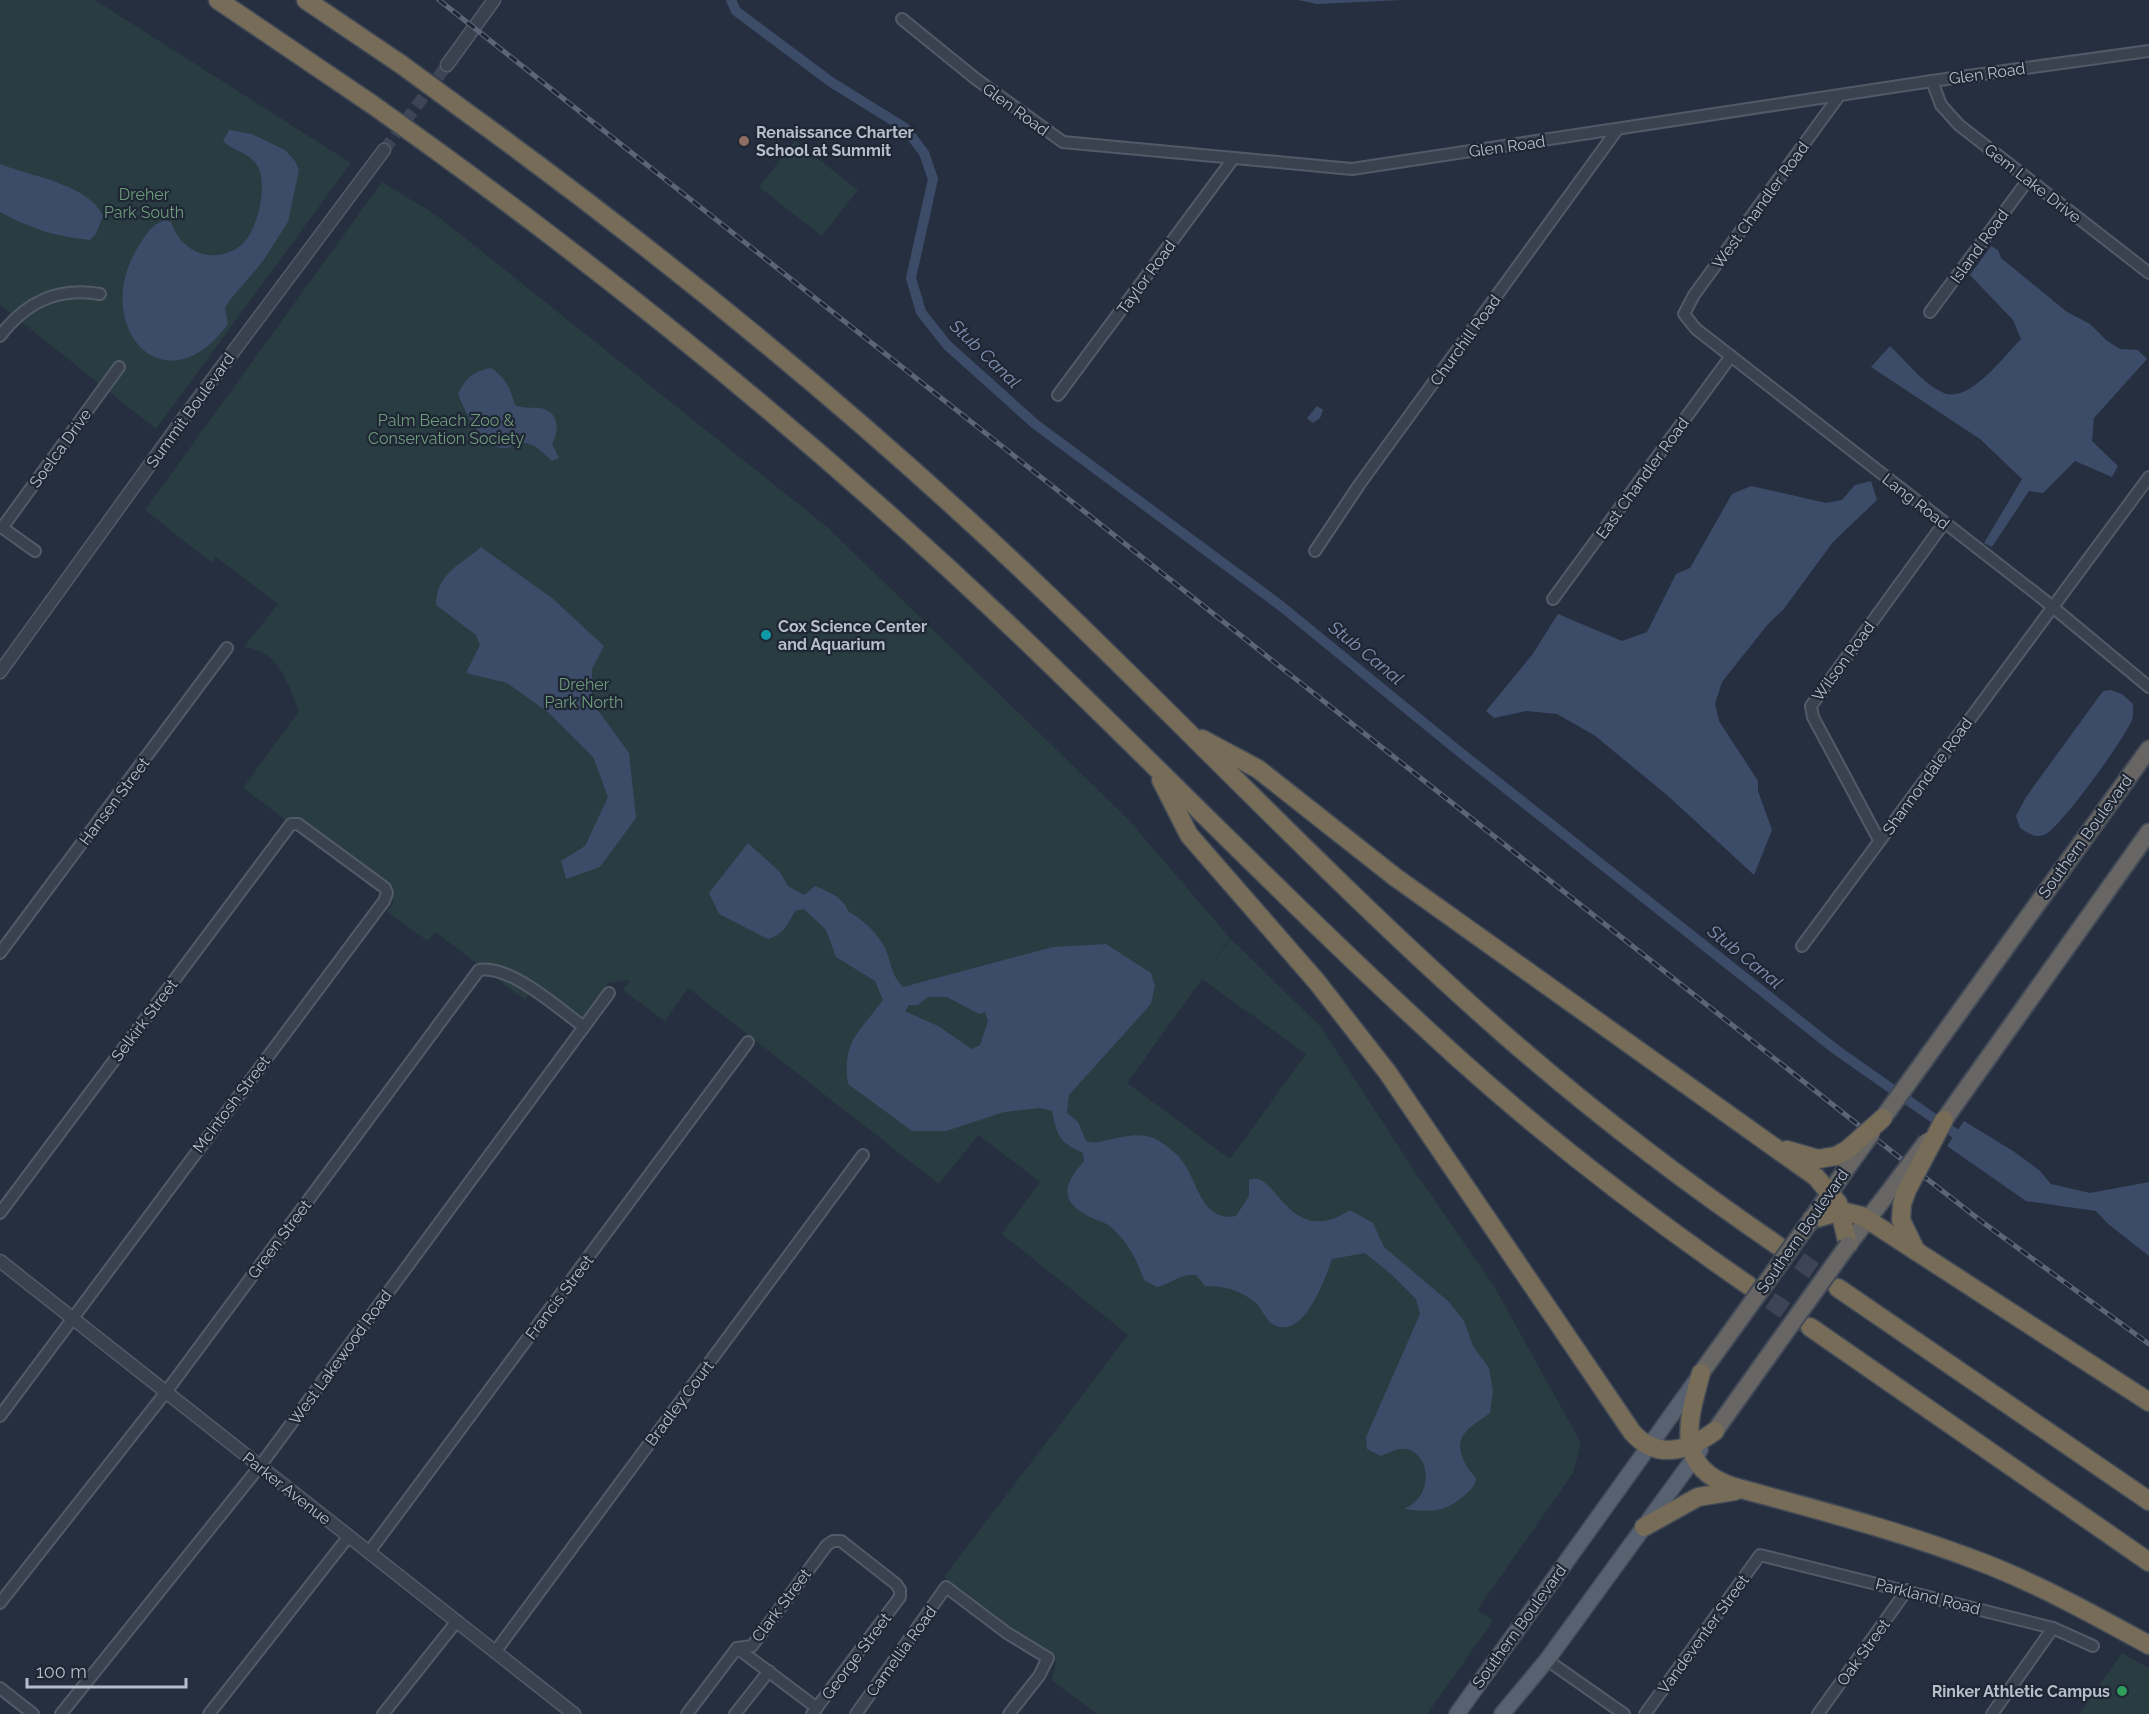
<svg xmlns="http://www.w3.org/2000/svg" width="2149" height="1714" viewBox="0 0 2149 1714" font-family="Raleway,sans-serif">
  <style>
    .green { fill: #283c41; fill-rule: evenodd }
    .water { fill: #3c4c68; fill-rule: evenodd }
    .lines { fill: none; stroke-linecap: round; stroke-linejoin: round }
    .canal { stroke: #3c4c68; stroke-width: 10 }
    .tertiary-tunnel { stroke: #3c4455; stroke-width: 12; stroke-dasharray: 12 6; stroke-linecap: butt }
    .motorway-tunnel { stroke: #3c4455; stroke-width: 18; stroke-dasharray: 18 9; stroke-linecap: butt }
    .minor-casing { stroke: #525a67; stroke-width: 14 }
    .tertiary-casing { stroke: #525a67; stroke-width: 15 }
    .primary-casing { stroke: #444b59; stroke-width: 18 }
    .trunk-casing { stroke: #424a57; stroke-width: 20 }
    .motorway-casing { stroke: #424a57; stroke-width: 21 }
    .minor { stroke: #3a4250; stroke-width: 10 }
    .tertiary { stroke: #3a4250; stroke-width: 12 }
    .primary { stroke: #586170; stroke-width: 15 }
    .trunk { stroke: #676664; stroke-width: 16 }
    .motorway { stroke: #766c57; stroke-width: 18 }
    .rail-casing { stroke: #5c6577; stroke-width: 5 }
    .rail { stroke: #1f2735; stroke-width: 3; stroke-dasharray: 9; stroke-linecap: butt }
    .trunk-bridge-casing { stroke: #424a57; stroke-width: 20; stroke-linecap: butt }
    .motorway-bridge-casing { stroke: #424a57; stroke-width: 21; stroke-linecap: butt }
    .trunk-bridge { stroke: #676664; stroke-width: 16 }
    .motorway-bridge { stroke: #766c57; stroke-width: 18 }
    .education-dot { fill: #8d6e63; stroke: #1f2735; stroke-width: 2 }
    .culture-dot { fill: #0f9aa8; stroke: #1f2735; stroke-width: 2 }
    .leisure-dot { fill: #2e9e5b; stroke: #1f2735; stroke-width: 2 }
    .labels { text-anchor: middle; stroke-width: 4.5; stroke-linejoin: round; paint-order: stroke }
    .street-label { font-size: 16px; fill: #b7bdca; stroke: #1f2735 }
    .poi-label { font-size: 16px; font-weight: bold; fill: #b7bdca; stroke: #1f2735; text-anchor: start }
    .park-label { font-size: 16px; fill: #6e9b7b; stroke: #1f2735 }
    .water-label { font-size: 18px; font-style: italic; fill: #7f91b1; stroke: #1f2735 }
  </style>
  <rect width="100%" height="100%" fill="#262f40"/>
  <g class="green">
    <path d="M0,0h95l256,163 -195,266 -156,-124z"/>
    <path d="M795,141l63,49 -36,46 -63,-49z"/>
    <path d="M382,182l54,33 390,311 302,293 102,119 -20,29 21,-28 90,88 92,142 81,117 87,157 -8,30 -96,137 16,11 -66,93h-329l-46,-33 4,-19 -112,-85 184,-242 -126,-101 38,-52 -62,-47 -39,49 -251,-196 -23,33 -42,-31 7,-10 -22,3 -31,45 -48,-34 -4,6 -90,-68 -7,9 -41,-29 7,-10 -151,-114 56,-77c-12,-29 -20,-60 -55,-64l34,-43 -62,-47 -4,6 -67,-53zM1202,979l104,75 -76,105 -103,-76z"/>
    <path d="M2122,1653l27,15v46h-70z"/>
  </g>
  <g class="water">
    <path d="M1298,0h104l-85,4z"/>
    <path d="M229,130l23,4 33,16 10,11 4,9 -11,52 -25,39 -34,40 -4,7 3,16c-64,87 -137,2 -91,-75 7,-12 14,-25 28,-29l6,2c10,30 42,44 69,24 18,-13 31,-68 14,-85 -9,-9 -22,-11 -31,-20z"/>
    <path d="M0,164c29,12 89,20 103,52l-7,18 -6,6c-35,-3 -60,-12 -90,-28z"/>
    <path d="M1991,246l7,4 3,8 66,54 23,12 16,16 14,9 18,1 9,9 -53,59 -2,23 26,25 -6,11 -37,-16 -32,32 -14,-2 -37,56 -8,-4 38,-64 -42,-40 -109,-72 19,-21c16,15 34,39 54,47 25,11 61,-38 77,-54l-8,-19 -43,-45z"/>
    <path d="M491,368c15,10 19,20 24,37 9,4 14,2 23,3 21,1 22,23 14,36l7,14 -7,3c-9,-8 -19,-20 -32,-18 -5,1 -9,5 -14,5 -23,2 -41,-36 -48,-54 8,-16 15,-23 33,-26z"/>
    <path d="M1317,406l6,4 -3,8 -7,5 -6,-5z"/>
    <path d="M1871,481l6,19 -44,42 -50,68 -15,14 -46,58 -7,22 4,17 39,60v10l14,39 -18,45 -87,-80 -73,-60 -37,-21 -31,-3 -32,7 -8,-7 46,-56 26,-41 64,27 25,-9 29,-58 14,-6 42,-74 19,-8 75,17 16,-3 13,-15z"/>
    <path d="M481,547l71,51 52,48 -12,23v33l37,51 7,65 -36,49 -34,12 -5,-18 24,-15 23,-49 -15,-40 -44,-44 -42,-30 -41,-10 14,-28 -4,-10 -40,-30c0,-31 23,-39 45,-58z"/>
    <path d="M2111,690l11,4 11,10c0,5 1,13 -2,18 -9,20 -68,102 -85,112 -10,5 -18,-1 -26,-6l-4,-12 10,-19 77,-106z"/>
    <path d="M748,843l32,29 8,14 16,9 11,-9c13,5 29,12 33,25 15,9 29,21 37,37 7,16 5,25 18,39l150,-40 53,-3 45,29 4,13 -4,18 -82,91 -2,18 11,9 8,19c9,3 13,1 22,-1 32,-7 43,-9 68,14 22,19 22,69 60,62l13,-20v-16c26,-14 39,71 101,30l23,13 11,24 65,55 15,19 9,25 16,22 4,23 -3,22c-17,13 -40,22 -25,50 2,6 8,10 11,16 -1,7 -5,10 -10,15 -20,19 -35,18 -62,15 34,-14 25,-64 -5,-60 -6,1 -13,5 -18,7l-14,-7 -1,-12 54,-123 -4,-15 -24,-24 -27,-22 -33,6c-7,20 -28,81 -58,66 -9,-5 -11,-15 -17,-21 -16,-14 -32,-18 -52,-18l-9,-11c-18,-1 -22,8 -39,12l-13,-7c-7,-20 -15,-36 -31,-51 -5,-6 -14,-8 -21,-11 -33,-16 -30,-32 -8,-57l-1,-8c-24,-11 -26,-17 -31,-42l-12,-3 -36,4 -58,19h-34l-64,-47c-6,-44 12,-52 35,-84l-8,-19 -39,-24 -10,-27 -22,-21 -9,2c-7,13 -12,24 -27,28l-49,-25 -10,-21zM928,997h19l32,17 6,-2 3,9 -8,24 -8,4 -34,-23 -33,-15 4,-6h9z"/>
    <path d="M1964,1121l49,30 26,19 12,14 39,9 59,-11v74l-42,-33 -11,-12 -70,-10 -79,-55z"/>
  </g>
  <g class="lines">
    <path class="canal" d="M731,0l5,11 95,71 74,46 19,25 9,26 -22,99 10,34 26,33 88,79 246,182 175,143 379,300 131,92"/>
    <path class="tertiary-tunnel" d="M384,150l63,-85"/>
    <g class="motorway-tunnel">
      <path d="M1777,1245l60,42"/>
      <path d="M1748,1285l61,42"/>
    </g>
    <defs>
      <g id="minor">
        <path d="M902,19l74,60 87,63 289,27 580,-88 217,-30"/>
        <path d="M1932,81l9,24 18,20 190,148"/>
        <path d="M1839,96l-145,199 -10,19 12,15 347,270 106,88"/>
        <path d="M1930,312l98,-132"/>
        <path d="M0,336c26,-34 57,-49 100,-42"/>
        <path d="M1058,395l175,-236"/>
        <path d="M0,526l35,25"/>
        <path d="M2,528l117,-161"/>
        <path d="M1315,551l44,-66 258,-355"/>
        <path d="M1553,599l178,-243"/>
        <path d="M1879,840l-66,-123 -2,-11 133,-183"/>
        <path d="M1802,946l347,-469"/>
        <path d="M0,953l227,-305"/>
        <path d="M0,1213l291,-389h7l87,64 2,5 -3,8 -384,515"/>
        <path d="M369,1552l379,-510"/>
        <path d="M0,1603l166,-211 313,-422c31,-6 80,39 105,57"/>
        <path d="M737,1648l80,60"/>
        <path d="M495,1652l368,-497"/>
        <path d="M1547,1660l77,54"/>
        <path d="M0,1688l33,26"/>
        <path d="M61,1714l199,-248 349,-473"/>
        <path d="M209,1714l140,-178"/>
        <path d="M383,1714l74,-93"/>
        <path d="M687,1714l50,-66 15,-2 75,-101 6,-4h8l55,43 4,6v7l-88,117"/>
        <path d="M735,1714l34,-43"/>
        <path d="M856,1714l90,-127 61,46 41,25 -9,18 -30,38"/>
        <path d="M1645,1714l115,-159 293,73 40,18"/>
        <path d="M1818,1714l89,-124"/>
        <path d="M1992,1714l61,-86"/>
      </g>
      <g id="tertiary">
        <path d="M447,65l47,-65"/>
        <path d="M0,672l180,-249 204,-273"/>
        <path d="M0,1261l574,453"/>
      </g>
      <g id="primary">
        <path d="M1457,1714l241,-336"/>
        <path d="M1502,1714l45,-54 153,-210"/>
      </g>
      <g id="trunk">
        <path d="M1883,1118l266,-369"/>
        <path d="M1944,1120l205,-288"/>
        <path d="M1811,1220l38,-55"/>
        <path d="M1848,1245l40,-52"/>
        <path d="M1701,1373l34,-47"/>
        <path d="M1715,1431l57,-80"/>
      </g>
      <g id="motorway">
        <path d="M218,0l155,105"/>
        <path d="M306,0l96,65"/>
        <path d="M462,109c203,147 398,306 579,479 156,149 304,307 466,449 86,75 176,144 270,208"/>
        <path d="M433,148c208,151 406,314 592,492 145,139 285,284 434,419 91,82 189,157 289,226"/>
        <path d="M1202,739l56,30 137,108 421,300 22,26 10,42"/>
        <path d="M1161,780l28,55 128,147 71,91 244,359c25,29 56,19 83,-1"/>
        <path d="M1787,1150l31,9 18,-3"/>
        <path d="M1902,1204l-1,16 15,31"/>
        <path d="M1811,1220l30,-9 21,5 287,186"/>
        <path d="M1838,1288l311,213"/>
        <path d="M1810,1327l339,235"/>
        <path d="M1701,1373c-13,48 -28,94 33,114 84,23 170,45 252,77 56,22 110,52 163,81"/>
        <path d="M1644,1527l54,-30 37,-6"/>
      </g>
    </defs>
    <use href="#minor" class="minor-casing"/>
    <use href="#tertiary" class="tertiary-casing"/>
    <use href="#primary" class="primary-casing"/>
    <use href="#trunk" class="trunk-casing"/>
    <use href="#motorway" class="motorway-casing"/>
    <use href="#minor" class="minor"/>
    <use href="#tertiary" class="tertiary"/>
    <use href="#primary" class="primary"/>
    <use href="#trunk" class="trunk"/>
    <use href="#motorway" class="motorway"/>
    <defs>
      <path id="rail" d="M439,0l1456,1154 86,67 168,123"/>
    </defs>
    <use href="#rail" class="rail-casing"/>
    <use href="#rail" class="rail"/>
    <defs>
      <g id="trunk-bridge">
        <path d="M1849,1165l23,-32"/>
        <path d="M1888,1193l39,-52"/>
        <path d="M1735,1326l76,-106"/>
        <path d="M1772,1351l76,-106"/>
      </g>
      <g id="motorway-bridge">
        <path d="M402,65l60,44"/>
        <path d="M373,105l60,43"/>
        <path d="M1836,1156l11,-6 36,-32"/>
        <path d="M1902,1204l5,-14 37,-70"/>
      </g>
    </defs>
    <use href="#trunk-bridge" class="trunk-bridge-casing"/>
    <use href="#motorway-bridge" class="motorway-bridge-casing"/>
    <use href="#trunk-bridge" class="trunk-bridge"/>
    <use href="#motorway-bridge" class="motorway-bridge"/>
  </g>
  <circle class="education-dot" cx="744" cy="141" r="6"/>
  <circle class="culture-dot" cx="766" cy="635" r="6"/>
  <circle class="leisure-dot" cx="2122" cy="1691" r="6"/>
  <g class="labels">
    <g class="street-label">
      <text transform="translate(1987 73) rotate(-8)" y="6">Glen Road</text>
      <text transform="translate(1016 109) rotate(36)" y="6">Glen Road</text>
      <text transform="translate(1507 146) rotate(-8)" y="6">Glen Road</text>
      <text transform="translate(2033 183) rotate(38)" y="6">Gem Lake Drive</text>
      <text transform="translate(1760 205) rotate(-54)" y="6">West Chandler Road</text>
      <text transform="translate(1979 246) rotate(-54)" y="6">Island Road</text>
      <text transform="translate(1146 277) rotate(-54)" y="6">Taylor Road</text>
      <text transform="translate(1465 340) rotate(-54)" y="6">Churchill Road</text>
      <text transform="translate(190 410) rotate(-54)" y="6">Summit Boulevard</text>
      <text transform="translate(60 448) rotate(-54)" y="6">Soelca Drive</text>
      <text transform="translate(1642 478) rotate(-54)" y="6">East Chandler Road</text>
      <text transform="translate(1916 501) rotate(38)" y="6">Lang Road</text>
      <text transform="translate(1843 661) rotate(-54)" y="6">Wilson Road</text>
      <text transform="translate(1927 776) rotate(-54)" y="6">Shannondale Road</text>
      <text transform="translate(114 801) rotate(-53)" y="6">Hansen Street</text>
      <text transform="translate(2085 836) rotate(-54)" y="6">Southern Boulevard</text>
      <text transform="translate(144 1020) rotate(-53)" y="6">Selkirk Street</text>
      <text transform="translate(231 1104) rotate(-53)" y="6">McIntosh Street</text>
      <text transform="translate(1802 1231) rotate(-55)" y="6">Southern Boulevard</text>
      <text transform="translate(279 1239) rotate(-53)" y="6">Green Street</text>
      <text transform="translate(559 1297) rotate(-53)" y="6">Francis Street</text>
      <text transform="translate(340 1357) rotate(-54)" y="6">West Lakewood Road</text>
      <text transform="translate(679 1403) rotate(-53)" y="6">Bradley Court</text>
      <text transform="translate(287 1488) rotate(38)" y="6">Parker Avenue</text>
      <text transform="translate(1928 1596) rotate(14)" y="6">Parkland Road</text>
      <text transform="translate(781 1605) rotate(-53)" y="6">Clark Street</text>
      <text transform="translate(1519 1626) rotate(-54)" y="6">Southern Boulevard</text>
      <text transform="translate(1703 1634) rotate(-54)" y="6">Vandeventer Street</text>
      <text transform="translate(901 1651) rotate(-54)" y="6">Camellia Road</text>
      <text transform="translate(1863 1652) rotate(-54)" y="6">Oak Street</text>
      <text transform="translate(856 1656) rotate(-53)" y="6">George Street</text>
    </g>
    <g class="poi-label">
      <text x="756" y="138">Renaissance Charter<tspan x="756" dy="18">School at Summit</tspan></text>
      <text x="778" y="632">Cox Science Center<tspan x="778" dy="18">and Aquarium</tspan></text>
      <text x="2110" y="1697" text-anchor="end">Rinker Athletic Campus</text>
    </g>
    <g class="park-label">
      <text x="144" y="200">Dreher<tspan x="144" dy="18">Park South</tspan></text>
      <text x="446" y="426">Palm Beach Zoo &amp;<tspan x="446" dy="18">Conservation Society</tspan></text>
      <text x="584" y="690">Dreher<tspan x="584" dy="18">Park North</tspan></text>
    </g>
    <g class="water-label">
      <text transform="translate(985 354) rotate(44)" y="6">Stub Canal</text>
      <text transform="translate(1366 653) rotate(39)" y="6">Stub Canal</text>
      <text transform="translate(1745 957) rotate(39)" y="6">Stub Canal</text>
    </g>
  </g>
  <path d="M27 1678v9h159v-9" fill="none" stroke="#b7bdca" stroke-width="3"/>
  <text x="36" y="1678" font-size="18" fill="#b7bdca" stroke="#1f2735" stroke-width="4.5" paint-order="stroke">100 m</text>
</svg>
